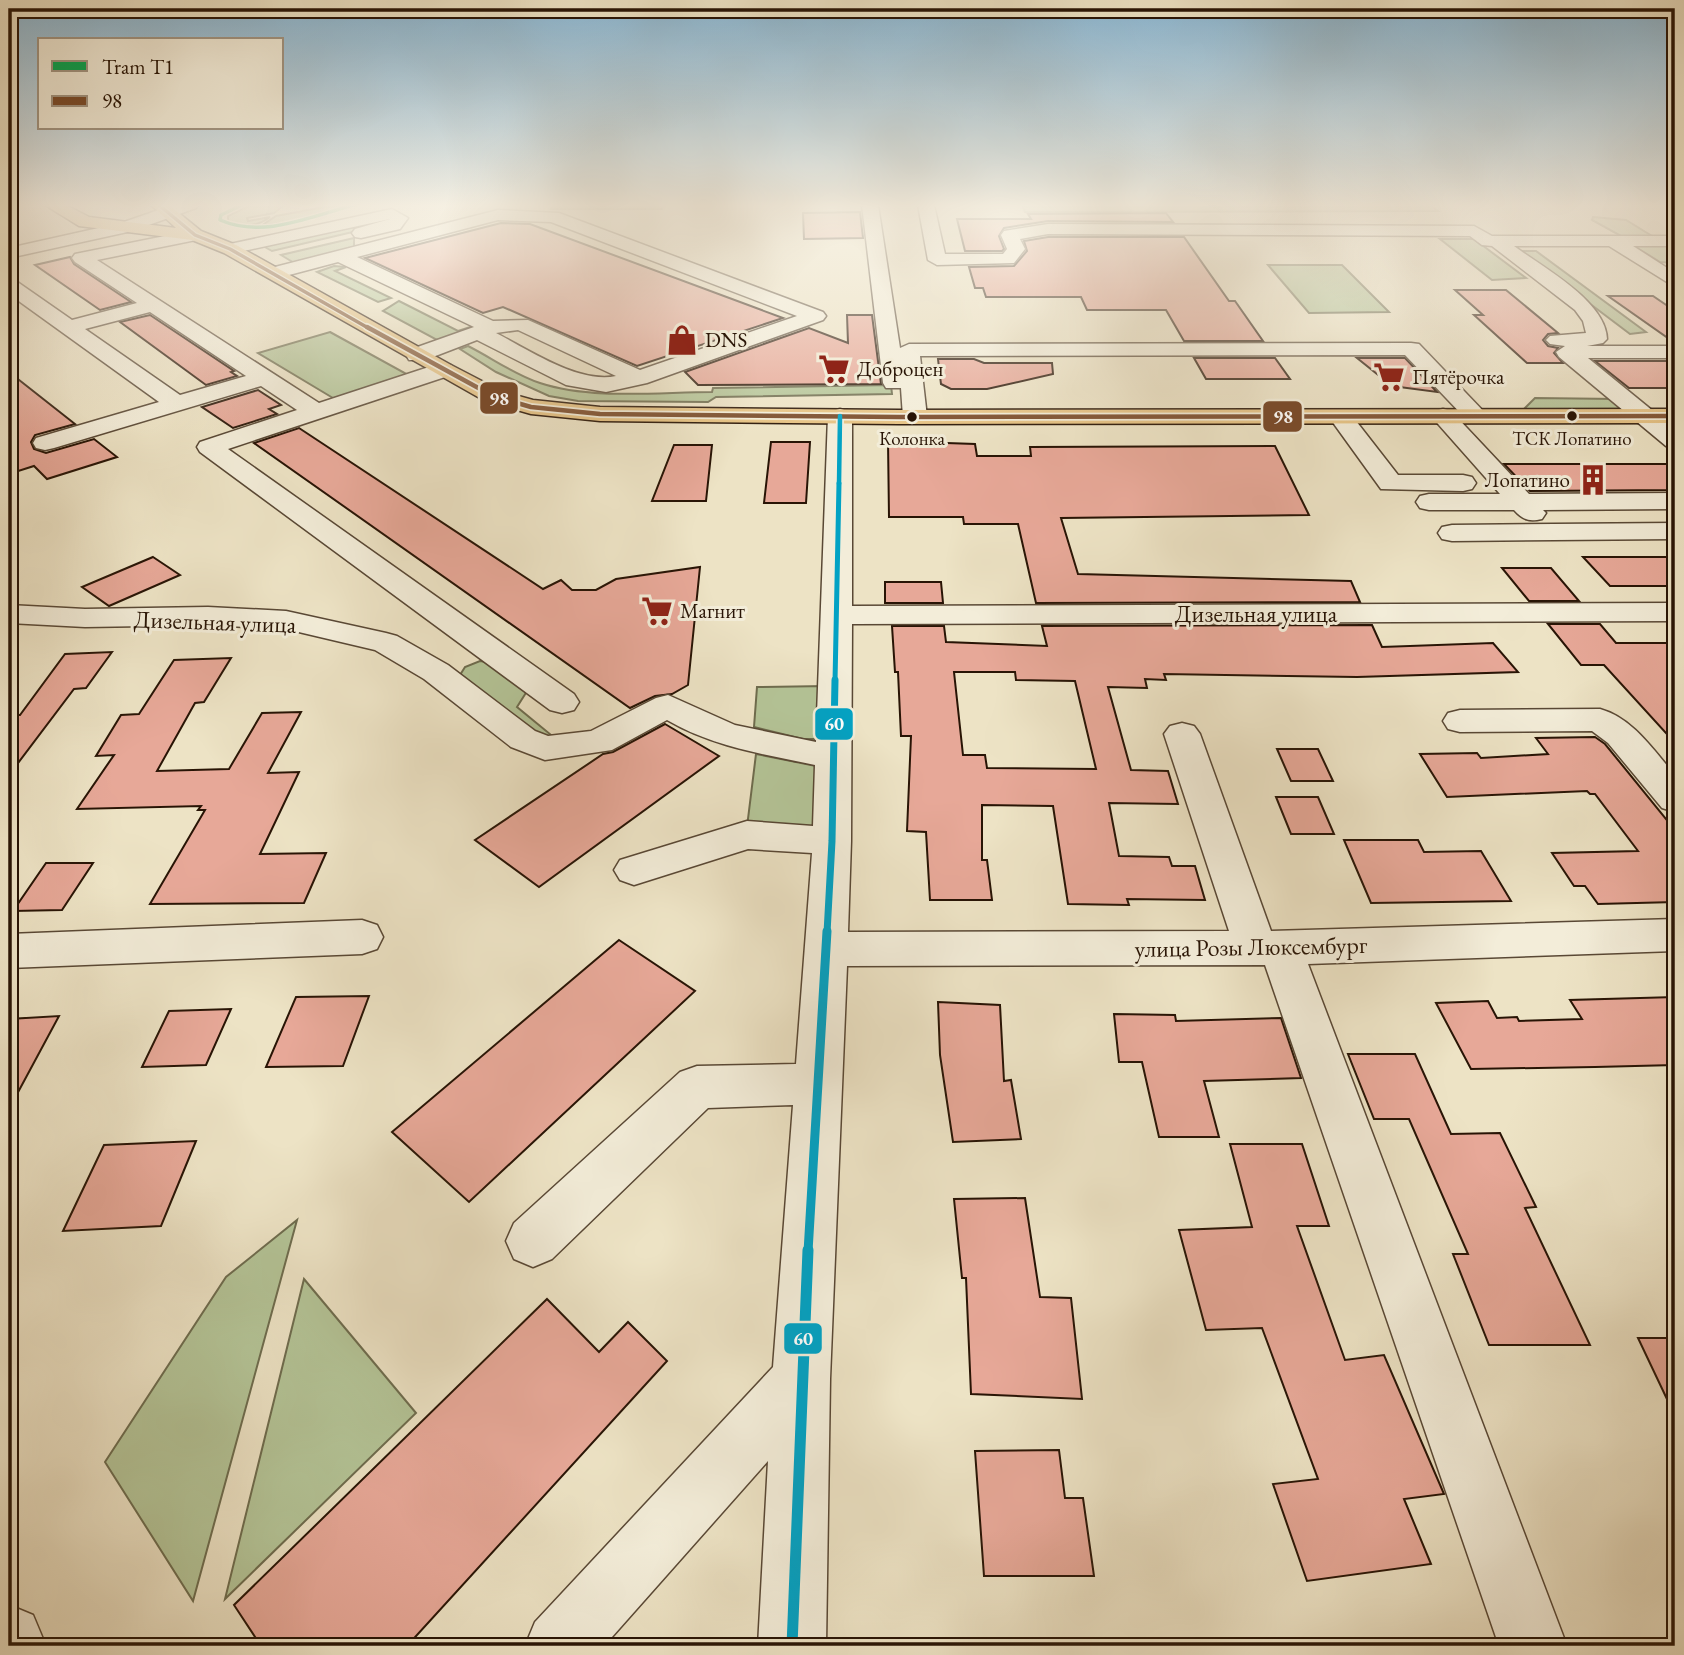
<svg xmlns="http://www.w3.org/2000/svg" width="1684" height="1655" viewBox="0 0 1684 1655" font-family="'EB Garamond',serif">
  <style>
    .green { fill: #b4c497; stroke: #6e6c4e; stroke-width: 2 }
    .building { fill: #e7a898; stroke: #281405; stroke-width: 2; fill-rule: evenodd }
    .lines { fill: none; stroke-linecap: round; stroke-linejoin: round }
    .minor-casing { stroke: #594835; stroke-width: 3 }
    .major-casing { stroke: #281405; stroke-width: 3 }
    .minor { fill: #f3edd9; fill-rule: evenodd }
    .major { fill: #e6c282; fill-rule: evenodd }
    .bus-1-far1-casing { stroke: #f3edd9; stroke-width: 6 }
    .bus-1-casing { stroke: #f3edd9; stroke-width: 8 }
    .bus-2-far4-casing { stroke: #f3edd9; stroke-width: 8 }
    .bus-2-far3-casing { stroke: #f3edd9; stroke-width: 10 }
    .bus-2-far2-casing { stroke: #f3edd9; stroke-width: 12 }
    .bus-2-far1-casing { stroke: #f3edd9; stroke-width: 14 }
    .bus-2-casing { stroke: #f3edd9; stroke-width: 17 }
    .bus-1-far1 { stroke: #7a4b2a; stroke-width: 3.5 }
    .bus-1 { stroke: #7a4b2a; stroke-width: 4.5 }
    .bus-2-far4 { stroke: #02a2c4; stroke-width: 4.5 }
    .bus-2-far3 { stroke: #02a2c4; stroke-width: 5 }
    .bus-2-far2 { stroke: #02a2c4; stroke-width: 7 }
    .bus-2-far1 { stroke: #02a2c4; stroke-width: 9 }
    .bus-2 { stroke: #02a2c4; stroke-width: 11 }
    .tram-1-casing { stroke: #f3edd9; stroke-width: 6 }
    .tram-1 { stroke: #00a651; stroke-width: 3.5 }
    .bus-dot { fill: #281405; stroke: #f3edd9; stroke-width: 2.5 }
    .labels { text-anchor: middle; stroke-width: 6; stroke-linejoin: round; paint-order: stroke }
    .far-bus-label { font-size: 19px; fill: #281405; stroke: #f3edd9 }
    .far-poi-label { font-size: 21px; fill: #281405; stroke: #f3edd9; text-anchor: start }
    .street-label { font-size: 24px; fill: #281405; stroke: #f3edd9 }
    .line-badge { stroke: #f3edd9; stroke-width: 2.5 }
    .badge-label { font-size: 19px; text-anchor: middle; font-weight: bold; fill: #fff }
  </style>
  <rect width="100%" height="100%" fill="#ede3c5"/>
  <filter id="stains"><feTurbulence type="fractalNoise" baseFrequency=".00286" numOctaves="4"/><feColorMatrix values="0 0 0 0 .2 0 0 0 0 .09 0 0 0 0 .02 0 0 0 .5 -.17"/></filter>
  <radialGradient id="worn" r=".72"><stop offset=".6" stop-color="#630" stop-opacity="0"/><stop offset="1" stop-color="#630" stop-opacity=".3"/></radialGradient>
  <g class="green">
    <path d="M251,205h33l-10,8 -27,5 1,3 22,-4c-14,10 -26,11 -42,4v-5z"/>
    <path d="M335,205h13l-59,17 -28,4 15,-10z"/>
    <path d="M553,205h110l-1,4h-111z"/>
    <path d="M1022,205h408l8,6 -413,1z"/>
    <path d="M1593,217l33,3 26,16v2l-31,-2 -29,-16z"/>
    <path d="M356,224l1,7 -85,20 -9,-5z"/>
    <path d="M354,238v9l-58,17 -15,-9z"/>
    <path d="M1440,239h34l52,39 -34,2z"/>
    <path d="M1634,246h41v17l-15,-1z"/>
    <path d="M1520,251h16l110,81 -16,2z"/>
    <path d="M1268,265h74l47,47 -80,1z"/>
    <path d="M334,266l12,1 -11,4 56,27 -13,4 -61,-30z"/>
    <path d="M399,301l59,30 15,-5 6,4 -42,10 -54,-29z"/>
    <path d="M330,332l82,45 -74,24 -80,-48z"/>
    <path d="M468,346c24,12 47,29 72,37 51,17 119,9 172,9l1,-4 178,-3 1,9 -176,3 -8,5 -130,-1 -29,-5 -53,-24 -36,-23z"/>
    <path d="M1535,398l83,1 17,15 -115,-1z"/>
    <path d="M480,661l13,2 36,25 -12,19 39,32 -12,4 -84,-68 5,-8z"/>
    <path d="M826,686l-2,53h-21l-49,-12 3,-40z"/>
    <path d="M756,754l65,13 -3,61 -71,-1z"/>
    <path d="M297,1220l-104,381 -88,-139 121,-185z"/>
    <path d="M304,1279l112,134 -191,186z"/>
  </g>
  <g class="building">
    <path d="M860,212l3,26 -59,1 -1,-26z"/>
    <path d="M1166,213l7,9 -125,-1 -44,7 -5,8 5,13 -2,2h-37l-8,-32h74l-3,-5z"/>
    <path d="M501,223l29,1 253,94 -146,48 -134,-59 -20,6 -118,-55z"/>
    <path d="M1048,237h136l45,64h6l28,40h-79l-18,-31h-79l-6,-13h-95l-3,-9h-8l-6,-21 45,-1 13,-15 -3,-10z"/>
    <path d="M70,257l4,7 57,38 -31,8 -65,-45z"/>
    <path d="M1455,290h51l52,43 -10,1 -5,6 5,6 10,2 -4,5 9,10h-36l-53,-48h9z"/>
    <path d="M1608,296h45l22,15v32z"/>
    <path d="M150,315l84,56 -3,1 6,4 -31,9 -86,-63z"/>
    <path d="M847,315h25l9,69 -183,1 -13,-13 124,-44 39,15z"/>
    <path d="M1194,358h81l15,21h-84z"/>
    <path d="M1357,358h48l32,34 -45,-6z"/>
    <path d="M938,359h36l10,4h68l1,11 -66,15h-36l-10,-5z"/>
    <path d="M1595,361h80v27h-46z"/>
    <path d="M9,372l66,52 -40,11 -4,7 3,7 12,4 48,-14 23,18 -70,22 -13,-13 -25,8z"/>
    <path d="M258,390l23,15 -12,4 8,5 -44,14 -31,-21z"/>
    <path d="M299,428l244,161 18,-9 11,10h24l20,-11 84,-12 -12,118 -16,9 -17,2 -25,12 -376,-265z"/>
    <path d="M888,441l87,3 2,12h54l-1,-9 245,-1 34,69 -248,3 17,56 273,7 9,21 -324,1 -18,-79h-54l-1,-7h-74z"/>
    <path d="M771,442h39l-4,61h-42z"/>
    <path d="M674,445h38l-6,56h-54z"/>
    <path d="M1504,464h171v26l-145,1z"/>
    <path d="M153,557l27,18 -71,31 -27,-19z"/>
    <path d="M1583,557h92v29h-65z"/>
    <path d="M1502,568h49l28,33h-50z"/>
    <path d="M885,582h56l2,21h-58z"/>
    <path d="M1548,624h52l16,19h59v100l-71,-78h-23z"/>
    <path d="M1372,625l10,22 111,-4 25,29 -161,5 -193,-3 2,6 -21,-1 2,9 -39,-1 23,83 37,1 10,33 -69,-1 10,53 50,1 3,9h23l10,34 -78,-1 2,6 -61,-1 -15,-98 -71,-1v55h5l5,40h-62l-4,-68 -19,-1 4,-95h-10l-3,-64h-3l-3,-46h52l2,16 101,4 -5,-20zM954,672h61l1,8 59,1 21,88 -109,-1 -2,-13h-22z"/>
    <path d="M112,652l-26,36 -12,1 -65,86v-60h11l45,-61z"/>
    <path d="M231,658l-27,44 -9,1 -38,68 72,-2 33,-56 39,-1 -33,61 31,-1 -39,82 66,-1 -22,50 -154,1 55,-94h-7l3,-4 -124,3 37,-54 -18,1 25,-41 18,-1 35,-54z"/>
    <path d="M665,724l54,32 -180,131 -64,-47 128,-86 10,-2z"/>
    <path d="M1595,737l10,7 70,86v72l-77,2 -13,-18h-11l-22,-33 86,-2 -43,-57h-5l-3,-3 -140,6 -27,-43 57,-1 4,5 67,-4 -12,-16z"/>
    <path d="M1277,749h41l15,32h-42z"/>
    <path d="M1276,797h42l16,37h-43z"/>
    <path d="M1344,840h74l6,12 57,-1 30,50 -140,2z"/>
    <path d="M46,863h47l-31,47 -49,1z"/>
    <path d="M619,940l76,51 -226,211 -77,-70z"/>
    <path d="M369,996l-26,70 -77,1 30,-70z"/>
    <path d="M1675,997v68l-80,2 -124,2 -35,-66 52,-2 9,17 20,-1 2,4 63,-2 -12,-19z"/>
    <path d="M938,1002l62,3 4,76 7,-1 10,59 -68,3 -13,-87z"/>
    <path d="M231,1009l-25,56 -64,2 27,-56z"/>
    <path d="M1114,1014l61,1 1,6 105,-3 20,60 -97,3 15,56h-60l-17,-75h-23z"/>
    <path d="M59,1016l-50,93v-90z"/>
    <path d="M1348,1054h67l36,80 49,-1 36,74 -11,1 65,137h-101l-36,-91h15l-59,-135h-35z"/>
    <path d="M196,1141l-35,85 -98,5 41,-86z"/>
    <path d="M1230,1144h72l27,82h-32l48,134 39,-5 60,139 -40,5 27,65 -124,17 -34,-97 45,-5 -56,-151 -56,2 -27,-100 73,-3z"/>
    <path d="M1025,1198l15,99 31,1 11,101 -111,-5 -5,-116h-4l-8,-79z"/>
    <path d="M547,1299l52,53 29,-30 39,39 -260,285h-146l-27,-41z"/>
    <path d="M1638,1338h37v78z"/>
    <path d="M1059,1450l6,48h18l11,78h-110l-9,-125z"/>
  </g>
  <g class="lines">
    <defs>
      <g id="minor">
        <path d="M173,205h25l-2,3 -64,23 -123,27v-10l112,-25z"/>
        <path d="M862,205h16l22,143 9,-4 502,-1 8,1 69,72 -4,5h-16l-63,-66 -485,1 7,61 -4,5h-16l-4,-5 -2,-29h-15l-3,-5z"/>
        <path d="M918,205h16l11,49h58l4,-5 -6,-14 3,-4 44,-7 426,2 18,10h183v10h-42l42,27v14l-66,-41h-95c28,21 92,55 93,93l-4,4 -16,3h88v12h-87l87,71v19l-9,-2 -107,-89 -3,-5 9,-6 -15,-2 -4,-4 4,-4 36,-3 -3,-12 -8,-11 -83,-64 -10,-1 -12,-9 -422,-2 -28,5 5,10 -11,14 -77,2 -9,-5z"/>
        <path d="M392,209l16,9 -8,11 -39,9 -6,-1 -3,-4 3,-4 35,-10 -160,35 -9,-5 9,-5z"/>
        <path d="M498,210l61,3 264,99 3,4 -3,4 -176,63 -41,9 -40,-7 -89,-45 -52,20h-16l-3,-5 3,-5 65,-23 -136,-65 -64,17 -9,-6 2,-4zM498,220l53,2 246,94 -157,54 -112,-50 -35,1 -136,-64zM518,330l98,46c-37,8 -87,-26 -120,-43z"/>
        <path d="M195,230l9,5 -3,4 -104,21 222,143 116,-38h16l3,5 -3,5 -223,74 346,245 5,8 -5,8 -12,3 -12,-3 -350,-258 -3,-5 3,-5 97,-32 -36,-24 -207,62 -9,2 -9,-2 -3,-5 3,-5 123,-36 -150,-108v-15l7,2 56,39 65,-17 -62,-41 -3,-4 3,-4zM150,312l96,64 -66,19 -95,-66z"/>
        <path d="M840,409l8,2 4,5v190l823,-3v18l-823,3 -1,217 -3,91 381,-1 -65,-197 6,-8 12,-3 12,3 6,8 71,197 404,-12v32l-367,13 259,682h-68l-234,-681 -418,1 -17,413 -4,267h-68l10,-185 -164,185h-79l10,-24 238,-255 20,-262 -85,3 -156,151 -19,8 -19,-8 -8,-18 8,-18 166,-151 17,-6 99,-2 16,-211 -64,-4 -114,36 -14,-5 -6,-10 6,-10 127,-39 66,5 2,-61c-51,-11 -102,-18 -148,-45l-55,30 -67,10 -34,-13 -87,-68 -49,-29 -89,-21 -78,-4 -123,2 -76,-4v-18l76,4 123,-2 78,4 100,22 11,3 51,29 87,66 13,5 43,-5 65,-33 12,-3 67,30 81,17 12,-326 4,-5z"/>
        <path d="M1443,409l8,2 78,83 146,-1v16l-132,1 3,3 -4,6c-13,3 -19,1 -28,-9h-85l-9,-2 -4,-6 4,-6 9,-2h71l-69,-78 4,-5z"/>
        <path d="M1341,410l8,2 49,63h65l9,2 4,6 -4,6 -9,2 -82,-2 -52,-72 4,-5z"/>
        <path d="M1675,523v16l-223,2 -10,-2 -4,-6 4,-6 10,-2z"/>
        <path d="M1600,709c33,9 54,42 75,66v37l-13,-4 -54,-65 -16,-12 -132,1 -12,-3 -5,-8 5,-8 12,-3z"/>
        <path d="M362,920l15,5 6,12 -6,12 -15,5 -353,14v-34z"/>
        <path d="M9,1605l24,10 13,31h-37z"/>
      </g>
      <path id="major" d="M45,205h21l23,12 87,11 -25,-23h18l32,26 35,14 215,120 50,26 32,9 67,7 299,3 776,-1v14l-776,1 -299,-3 -69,-7 -46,-13 -261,-148 -32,-13 -113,-14z"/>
    </defs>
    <use href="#minor" class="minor-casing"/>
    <use href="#major" class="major-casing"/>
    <use href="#minor" class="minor"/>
    <use href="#major" class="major"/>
    <defs>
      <path id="bus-1-far1" d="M159,205l36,30 35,14 140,80"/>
      <path id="bus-1" d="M367,327l126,69 38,11 69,7 299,3 776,-1"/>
      <path id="bus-2-far4" d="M839,484l1,-68"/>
      <path id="bus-2-far3" d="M835,682l4,-199"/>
      <path id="bus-2-far2" d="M827,933l5,-92 3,-161"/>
      <path id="bus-2-far1" d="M808,1252l19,-321"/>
      <path id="bus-2" d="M792,1646l16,-396"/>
    </defs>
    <use href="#bus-1-far1" class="bus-1-far1-casing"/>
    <use href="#bus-1" class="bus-1-casing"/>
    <use href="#bus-2-far4" class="bus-2-far4-casing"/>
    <use href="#bus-2-far3" class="bus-2-far3-casing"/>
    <use href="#bus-2-far2" class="bus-2-far2-casing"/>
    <use href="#bus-2-far1" class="bus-2-far1-casing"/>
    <use href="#bus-2" class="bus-2-casing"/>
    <use href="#bus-1-far1" class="bus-1-far1"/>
    <use href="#bus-1" class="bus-1"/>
    <use href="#bus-2-far4" class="bus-2-far4"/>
    <use href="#bus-2-far3" class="bus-2-far3"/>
    <use href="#bus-2-far2" class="bus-2-far2"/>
    <use href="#bus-2-far1" class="bus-2-far1"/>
    <use href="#bus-2" class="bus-2"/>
    <defs>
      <path id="tram-1" d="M242,205l-21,10 -1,5c44,19 91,-4 134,-15"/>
    </defs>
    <use href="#tram-1" class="tram-1-casing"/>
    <use href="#tram-1" class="tram-1"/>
  </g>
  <linearGradient id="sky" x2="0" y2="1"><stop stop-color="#89b8d6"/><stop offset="0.47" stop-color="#f7f2e5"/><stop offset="1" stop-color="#f7f2e5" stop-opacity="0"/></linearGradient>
  <rect width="1684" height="437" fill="url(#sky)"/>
  <defs>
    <symbol id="shop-bare" viewBox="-9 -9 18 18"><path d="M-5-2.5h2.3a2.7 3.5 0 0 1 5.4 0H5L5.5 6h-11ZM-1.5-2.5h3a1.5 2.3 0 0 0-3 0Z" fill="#8f2418" stroke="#f3edd9" stroke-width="2.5" paint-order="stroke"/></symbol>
    <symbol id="supermarket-bare" viewBox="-9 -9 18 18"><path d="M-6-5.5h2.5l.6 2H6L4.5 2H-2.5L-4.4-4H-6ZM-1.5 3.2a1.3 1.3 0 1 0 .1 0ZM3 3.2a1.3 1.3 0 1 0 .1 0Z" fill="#8f2418" stroke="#f3edd9" stroke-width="2.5" paint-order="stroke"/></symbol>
    <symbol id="building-bare" viewBox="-9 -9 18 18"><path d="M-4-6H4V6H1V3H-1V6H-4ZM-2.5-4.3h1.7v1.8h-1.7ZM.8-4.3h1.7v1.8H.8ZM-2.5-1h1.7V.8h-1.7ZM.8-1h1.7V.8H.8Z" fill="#8f2418" stroke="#f3edd9" stroke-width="2.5" paint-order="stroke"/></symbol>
  </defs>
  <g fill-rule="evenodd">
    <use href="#shop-bare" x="660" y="318" width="44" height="44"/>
    <use href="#supermarket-bare" x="812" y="347" width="44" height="44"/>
    <use href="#supermarket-bare" x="1367" y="355" width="44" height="44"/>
    <use href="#building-bare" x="1571" y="458" width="44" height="44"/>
    <use href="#supermarket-bare" x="635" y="589" width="44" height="44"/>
  </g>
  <g class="bus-dot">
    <circle cx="1572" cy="416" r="6"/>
    <circle cx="912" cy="417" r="6"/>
  </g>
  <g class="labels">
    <g class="far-bus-label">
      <text x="912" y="445">Колонка</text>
      <text x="1572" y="445">ТСК Лопатино</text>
    </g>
    <g class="far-poi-label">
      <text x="705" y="347">DNS</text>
      <text x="857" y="376">Доброцен</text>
      <text x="1412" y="384">Пятёрочка</text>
      <text x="1570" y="487" text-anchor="end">Лопатино</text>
      <text x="680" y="618">Магнит</text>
    </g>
    <g class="street-label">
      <text x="1256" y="622">Дизельная улица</text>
      <text transform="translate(215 622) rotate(2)" y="8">Дизельная улица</text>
      <text transform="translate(1251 947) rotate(-1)" y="8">улица Розы Люксембург</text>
    </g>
  </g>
  <g class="line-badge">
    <rect x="479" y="381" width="40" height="34" rx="7" fill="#7a4b2a"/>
    <rect x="1262" y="400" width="41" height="33" rx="7" fill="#7a4b2a"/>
    <rect x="814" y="707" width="40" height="34" rx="7" fill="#02a2c4"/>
    <rect x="783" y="1322" width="40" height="33" rx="7" fill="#02a2c4"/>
  </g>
  <g class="badge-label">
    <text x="499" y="405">98</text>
    <text x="1283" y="423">98</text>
    <text x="834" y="730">60</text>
    <text x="803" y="1345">60</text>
  </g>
  <rect width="1684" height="1655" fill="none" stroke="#ede3c5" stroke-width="35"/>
  <rect x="10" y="10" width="1663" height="1634" fill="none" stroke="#281405" stroke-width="3.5"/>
  <rect x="18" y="18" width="1649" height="1620" fill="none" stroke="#281405" stroke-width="2"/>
  <rect x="38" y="38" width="245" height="91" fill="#f3edd9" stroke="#a29684" stroke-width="2"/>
  <rect x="52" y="61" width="35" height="10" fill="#00a651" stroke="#a29684" stroke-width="2"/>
  <text x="102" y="74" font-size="21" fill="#281405">Tram T1</text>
  <rect x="52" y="96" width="35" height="10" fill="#7a4b2a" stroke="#a29684" stroke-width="2"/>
  <text x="102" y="108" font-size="21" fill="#281405">98</text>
  <rect width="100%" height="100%" filter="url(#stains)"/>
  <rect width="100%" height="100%" fill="url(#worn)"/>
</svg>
